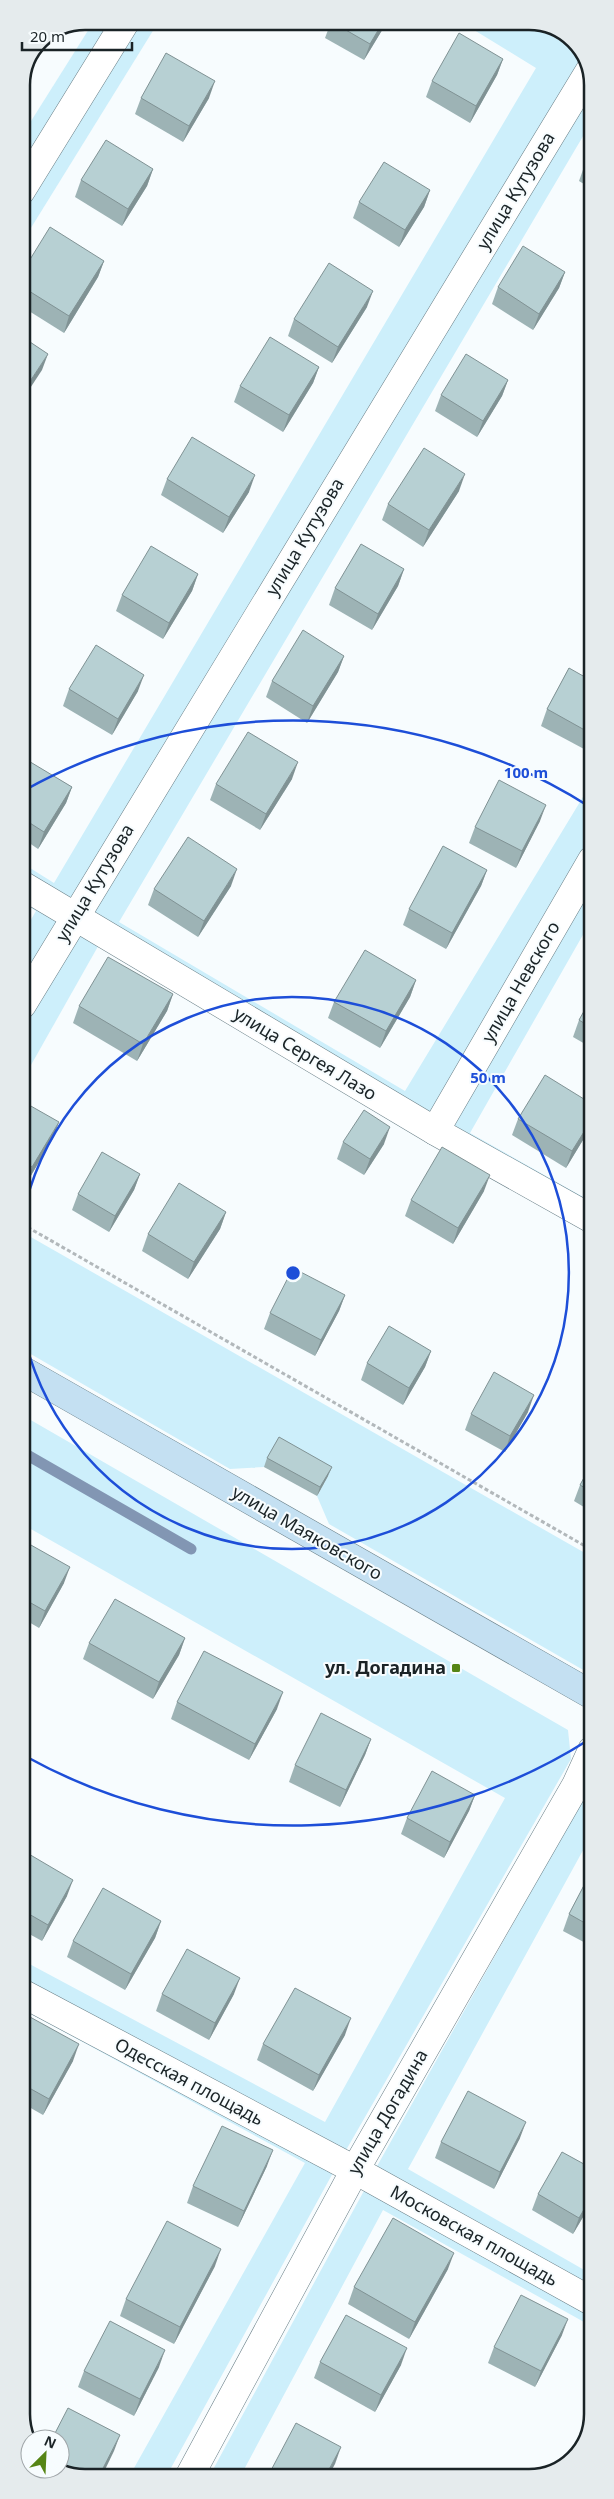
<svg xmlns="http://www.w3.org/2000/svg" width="614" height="2499" viewBox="0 0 614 2499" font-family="'Noto Sans',sans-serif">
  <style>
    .green { fill: #cdeffb }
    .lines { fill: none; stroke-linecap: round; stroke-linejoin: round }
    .stream { stroke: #8296b3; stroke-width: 11 }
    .minor-casing { stroke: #687e86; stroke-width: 29 }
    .secondary-casing { stroke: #687e86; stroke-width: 29 }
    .path { stroke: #b2b8bb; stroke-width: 3; stroke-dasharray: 4 2.5; stroke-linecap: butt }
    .minor { stroke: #fff; stroke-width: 28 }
    .secondary { stroke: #c4e0f2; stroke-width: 28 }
    .wall { fill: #9db3b5 }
    .shaded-wall { fill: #809294 }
    .building { fill: #b7d0d3; stroke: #809294 }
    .ring { fill: none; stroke: #1d4ed8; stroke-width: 2.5 }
    .poi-dot { fill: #568515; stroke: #f7fcfe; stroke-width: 2 }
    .labels { text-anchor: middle; stroke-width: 4; stroke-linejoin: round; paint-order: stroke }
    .street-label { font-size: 18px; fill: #1a2326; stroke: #f7fcfe }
    .poi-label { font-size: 18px; font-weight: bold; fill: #1a2326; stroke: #f7fcfe; text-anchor: end }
    .rim { fill: none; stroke: #1a2326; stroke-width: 2.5 }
    .centre { fill: #1d4ed8; stroke: #f7fcfe; stroke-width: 2.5 }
    .ring-label { font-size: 15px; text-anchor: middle; font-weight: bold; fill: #1d4ed8; stroke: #f7fcfe; stroke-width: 4; stroke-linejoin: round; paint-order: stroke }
  </style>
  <rect width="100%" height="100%" fill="#f7fcfe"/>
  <g class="green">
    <path d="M94,21h25l-98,158v-42z"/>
    <path d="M134,21h25l-138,223v-41z"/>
    <path d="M461,22h67l53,31 5,9 -517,843 -47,-29v-13l32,20 482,-815z"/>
    <path d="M592,81v40l-473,801 286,169 187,-309v62l-160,276 -347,-205z"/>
    <path d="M592,875v44l-122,214 122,69v8l-146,-82z"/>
    <path d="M22,895l39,24 -39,65v-49l14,-24 -14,-9z"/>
    <path d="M78,927l23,14 -79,140v-60z"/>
    <path d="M22,1232l570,325v118l-263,-151 -12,-28 11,-20 -64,-9 -34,2 -208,-120z"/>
    <path d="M22,1415l546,315 3,29 -237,412 -168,306h-37l176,-314 -283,-154v-49l303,162 180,-324 -483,-274z"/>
    <path d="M592,1783v63l-5,-3 -179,326 185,106v16l-217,-123z"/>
    <path d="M366,2187l227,126v14l-210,-117 -143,267h-31z"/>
  </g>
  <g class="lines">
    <path class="stream" d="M22,1452l169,97"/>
    <defs>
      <g id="minor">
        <path d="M21,191l105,-170"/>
        <path d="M22,885l413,246 157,88"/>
        <path d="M22,1005l568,-935"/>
        <path d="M435,1131l157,-271"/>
        <path d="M22,1993l333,177 238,132"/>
        <path d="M189,2477l166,-307 221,-385 16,-35"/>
      </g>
      <path id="secondary" d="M22,1370l570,325"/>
    </defs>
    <use href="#minor" class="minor-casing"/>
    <use href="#secondary" class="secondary-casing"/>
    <path class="path" d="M22,1224l570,326"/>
    <use href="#minor" class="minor"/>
    <use href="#secondary" class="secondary"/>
  </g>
  <g class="wall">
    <path d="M331,22h56l-23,38 -39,-22z"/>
    <path d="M61,31l-8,13 -9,-6z"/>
    <path d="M503,59l-6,16 -27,48 -44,-26 6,-16z"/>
    <path d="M141,98h68l-26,44 -48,-28z"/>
    <path d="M592,153v36l-13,-8 6,-17z"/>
    <path d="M153,169l-6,17 -25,40 -47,-29 6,-17z"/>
    <path d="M430,190l-6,17 -25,40 -46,-29 6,-16z"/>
    <path d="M104,261l-6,16 -34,56 -43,-27v-32z"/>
    <path d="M565,272l-6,16 -26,42 -41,-26 6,-17z"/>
    <path d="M367,307l-35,56 -44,-27 6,-17z"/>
    <path d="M319,367l-6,16 -30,49 -49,-30 6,-16z"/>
    <path d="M508,380l-6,16 -25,41 -42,-26 6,-16z"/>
    <path d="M167,479l82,13 -26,41 -62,-38z"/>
    <path d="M459,491l-36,56 -41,-27 6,-16z"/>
    <path d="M404,569l-6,17 -26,44 -43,-25 6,-17z"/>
    <path d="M198,574l-6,17 -29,48 -47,-28 6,-16z"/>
    <path d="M591,622h1v21l-7,-4z"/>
    <path d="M344,656l-6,16 -31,51 -41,-26 6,-16z"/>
    <path d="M569,668l23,67 -8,14 -43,-23 6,-17z"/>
    <path d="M69,689l69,2 -26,44 -49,-29z"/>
    <path d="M22,758l50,29 -6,16 -28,46 -16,-11z"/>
    <path d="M292,779l-32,51 -50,-30 6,-16z"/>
    <path d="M540,821l-24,47 -47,-25 6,-16z"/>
    <path d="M487,870l-6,16 -35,63 -43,-24 6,-16z"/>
    <path d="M231,886l-33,51 -50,-32 6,-16z"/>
    <path d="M416,980l-6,17 -30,51 -52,-30 6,-16z"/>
    <path d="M173,994l-6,17 -30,50 -64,-38 6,-17z"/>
    <path d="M592,997v51l-19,-11 6,-17z"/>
    <path d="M22,1101l31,37 -27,46 -4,-3z"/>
    <path d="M592,1104v21l-26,43 -54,-33 6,-16z"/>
    <path d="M343,1142l41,2 -20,31 -27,-16z"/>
    <path d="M140,1174l-6,16 -25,42 -37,-22 6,-16z"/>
    <path d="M484,1191l-31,53 -48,-28 6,-16z"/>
    <path d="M226,1212l-6,17 -32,50 -46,-28 6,-17z"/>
    <path d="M345,1295l-6,16 -24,45 -51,-27 6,-16z"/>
    <path d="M431,1351l-6,16 -22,38 -42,-25 6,-17z"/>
    <path d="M528,1412l-23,40 -40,-22 6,-16z"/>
    <path d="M267,1458l61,18 -11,20 -53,-29z"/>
    <path d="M592,1463v49l-18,-11 6,-16z"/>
    <path d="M22,1540l42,43 -25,45 -17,-10z"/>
    <path d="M185,1638l-6,17 -26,44 -70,-40 6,-16z"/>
    <path d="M177,1702l100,7 -28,51 -78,-41z"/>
    <path d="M371,1739l-6,16 -25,52 -51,-25 6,-17z"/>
    <path d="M475,1795l-6,16 -25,47 -43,-24 6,-16z"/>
    <path d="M22,1850l45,46 -25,45 -20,-11z"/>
    <path d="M592,1870l1,77 -30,-16 6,-17z"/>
    <path d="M161,1921l-6,17 -30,52 -58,-33 6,-16z"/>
    <path d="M162,1994h72l-25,46 -53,-29z"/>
    <path d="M22,2031l51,30 -30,54 -21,-12z"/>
    <path d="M345,2035l-32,56 -56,-31 6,-16z"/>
    <path d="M520,2138l-26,51 -59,-31 6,-16z"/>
    <path d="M267,2166l-29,61 -51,-24 6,-17z"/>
    <path d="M593,2169v31l-20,34 -41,-24 6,-16z"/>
    <path d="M215,2266l-41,78 -54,-28 6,-17z"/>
    <path d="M448,2269l-39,70 -61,-35 6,-17z"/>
    <path d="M562,2335l-27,52 -47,-24 6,-16z"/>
    <path d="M320,2362l81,3 -26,47 -61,-34z"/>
    <path d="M159,2367l-25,49 -56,-29 6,-16z"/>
  </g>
  <g class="shaded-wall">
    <path d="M383,22h4l-23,38 6,-16z"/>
    <path d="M61,31l-8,13 5,-11z"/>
    <path d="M503,59l-6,16 -27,48 6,-17z"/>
    <path d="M215,81l-6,17 -26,44 6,-16z"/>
    <path d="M153,169l-6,17 -25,40 6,-17z"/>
    <path d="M430,190l-6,17 -25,40 6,-17z"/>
    <path d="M104,261l-6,16 -34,56 5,-17z"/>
    <path d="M565,272l-6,16 -26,42 6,-16z"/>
    <path d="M373,291l-6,16 -35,56 6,-16z"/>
    <path d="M48,354l-6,16 -21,32v-7z"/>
    <path d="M319,367l-6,16 -30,49 6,-17z"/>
    <path d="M508,380l-6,16 -25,41 6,-16z"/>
    <path d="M465,474l-6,17 -36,56 6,-17z"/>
    <path d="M255,475l-6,17 -26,41 6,-16z"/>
    <path d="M404,569l-6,17 -26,44 6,-16z"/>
    <path d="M198,574l-6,17 -29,48 6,-16z"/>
    <path d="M344,656l-6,16 -31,51 6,-17z"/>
    <path d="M144,675l-6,16 -26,44 6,-16z"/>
    <path d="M592,729v6l-8,14 6,-16z"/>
    <path d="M298,762l-6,17 -32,51 6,-16z"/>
    <path d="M72,787l-6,16 -28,46 6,-17z"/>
    <path d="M546,805l-6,16 -24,47 6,-17z"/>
    <path d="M237,869l-6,17 -33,51 6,-16z"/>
    <path d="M487,870l-6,16 -35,63 6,-16z"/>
    <path d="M416,980l-6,17 -30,51 6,-17z"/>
    <path d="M173,994l-6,17 -30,50 6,-17z"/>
    <path d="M592,1119v6l-26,43 6,-17z"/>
    <path d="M59,1122l-6,16 -27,46 6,-17z"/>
    <path d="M390,1127l-6,17 -20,31 6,-16z"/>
    <path d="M140,1174l-6,16 -25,42 6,-16z"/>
    <path d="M490,1175l-6,16 -31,53 5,-16z"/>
    <path d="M226,1212l-6,17 -32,50 6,-17z"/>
    <path d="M345,1295l-6,16 -24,45 6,-16z"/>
    <path d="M431,1351l-6,16 -22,38 6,-17z"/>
    <path d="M534,1395l-6,17 -23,40 5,-16z"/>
    <path d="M332,1467l-4,9 -11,20 3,-9z"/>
    <path d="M70,1567l-6,16 -25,45 6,-17z"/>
    <path d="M185,1638l-6,17 -26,44 6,-17z"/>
    <path d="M283,1692l-6,17 -28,51 6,-16z"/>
    <path d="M371,1739l-6,16 -25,52 6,-17z"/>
    <path d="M475,1795l-6,16 -25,47 6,-16z"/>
    <path d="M73,1880l-6,16 -25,45 6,-16z"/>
    <path d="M161,1921l-6,17 -30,52 6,-16z"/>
    <path d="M240,1978l-6,16 -25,46 6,-17z"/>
    <path d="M351,2018l-6,17 -32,56 6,-16z"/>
    <path d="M79,2044l-6,17 -30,54 6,-16z"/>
    <path d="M526,2122l-6,16 -26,51 6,-17z"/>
    <path d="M273,2150l-6,16 -29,61 6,-16z"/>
    <path d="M593,2194v6l-20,34 6,-16z"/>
    <path d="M221,2249l-6,17 -41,78 6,-17z"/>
    <path d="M454,2253l-6,16 -39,70 6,-17z"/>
    <path d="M568,2319l-6,16 -27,52 6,-16z"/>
    <path d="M407,2348l-6,17 -26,47 6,-17z"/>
    <path d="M165,2350l-6,17 -25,49 6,-17z"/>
    <path d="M120,2435l-6,16 -13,27h-3z"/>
    <path d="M341,2447l-6,17 -7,13h-3z"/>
  </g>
  <g class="building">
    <path d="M332,22h51l-13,22z"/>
    <path d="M459,33l44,26 -27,47 -44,-25z"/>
    <path d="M166,53l49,28 -26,45 -48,-28z"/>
    <path d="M106,140l47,29 -25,40 -47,-29z"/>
    <path d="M592,153v16l-7,-5z"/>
    <path d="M384,162l46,28 -25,40 -46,-28z"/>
    <path d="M50,227l54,34 -35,55 -48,-30v-12z"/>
    <path d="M523,246l42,26 -26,42 -41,-27z"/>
    <path d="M329,263l44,28 -35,56 -44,-28z"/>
    <path d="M21,336l27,18 -27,41z"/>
    <path d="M270,337l49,30 -30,48 -49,-29z"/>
    <path d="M466,354l42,26 -25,41 -42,-26z"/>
    <path d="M192,437l63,38 -26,42 -62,-38z"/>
    <path d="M424,448l41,26 -36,56 -41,-26z"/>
    <path d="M361,544l43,25 -26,45 -43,-26z"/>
    <path d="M151,546l47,28 -29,49 -47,-28z"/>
    <path d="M303,630l41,26 -31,50 -41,-25z"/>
    <path d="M96,645l48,30 -26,44 -49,-30z"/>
    <path d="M569,668l23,13v48l-2,4 -43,-24z"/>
    <path d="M248,732l50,30 -32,52 -50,-30z"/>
    <path d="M22,757l50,30 -28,45 -22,-14z"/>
    <path d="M499,780l47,25 -24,46 -47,-24z"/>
    <path d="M188,837l49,32 -33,52 -50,-32z"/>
    <path d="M443,846l44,24 -35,63 -43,-24z"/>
    <path d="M365,950l51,30 -30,51 -52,-29z"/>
    <path d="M108,957l65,37 -30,50 -64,-38z"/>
    <path d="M592,997v31l-13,-8z"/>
    <path d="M545,1075l47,29v15l-20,32 -54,-32z"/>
    <path d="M22,1101l37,21 -27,45 -10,-6z"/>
    <path d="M364,1110l26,17 -20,32 -27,-17z"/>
    <path d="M442,1147l48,28 -32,53 -47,-28z"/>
    <path d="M102,1152l38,22 -25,42 -37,-22z"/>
    <path d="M179,1183l47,29 -32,50 -46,-28z"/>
    <path d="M293,1268l52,27 -24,45 -51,-27z"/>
    <path d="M389,1326l42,25 -22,37 -42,-25z"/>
    <path d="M494,1372l40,23 -24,41 -39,-22z"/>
    <path d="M279,1437l53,30 -12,20 -53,-29z"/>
    <path d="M592,1463v29l-12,-7z"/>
    <path d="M22,1540l48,27 -25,44 -23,-13z"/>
    <path d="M115,1599l70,39 -26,44 -70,-39z"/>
    <path d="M204,1651l79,41 -28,52 -78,-42z"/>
    <path d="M321,1713l50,26 -25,51 -51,-25z"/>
    <path d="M432,1771l43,24 -25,47 -43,-24z"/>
    <path d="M22,1850l51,30 -25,45 -26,-15z"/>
    <path d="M592,1870v57l-23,-13z"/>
    <path d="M103,1888l58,33 -30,53 -58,-33z"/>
    <path d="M187,1949l53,29 -25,45 -53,-29z"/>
    <path d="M295,1988l56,30 -32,57 -56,-31z"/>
    <path d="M30,2017l49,27 -30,55 -27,-15v-53z"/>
    <path d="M468,2091l58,31 -26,50 -59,-30z"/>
    <path d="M222,2126l51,24 -29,61 -51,-25z"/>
    <path d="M562,2152l31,17v25l-14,24 -41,-24z"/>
    <path d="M393,2218l61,35 -39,69 -61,-35z"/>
    <path d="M167,2221l54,28 -41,78 -54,-28z"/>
    <path d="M521,2295l47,24 -27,52 -47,-24z"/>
    <path d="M346,2315l61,33 -26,47 -61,-33z"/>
    <path d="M110,2321l55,29 -25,49 -56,-28z"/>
    <path d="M68,2408l52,27 -22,43h-17l-21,-9v-30h-8z"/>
    <path d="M296,2423l45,24 -16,30h-55l-2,-1z"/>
  </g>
  <g class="ring">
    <path d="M22 1220A276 276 0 1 1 22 1326"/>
    <path d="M590 1739A552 552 0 0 1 25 1756M25 790A552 552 0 0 1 590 807"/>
  </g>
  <rect class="poi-dot" x="451" y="1663" width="10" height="10" rx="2.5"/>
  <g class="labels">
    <g class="street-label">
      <text transform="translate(516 191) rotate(-59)" y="6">улица Кутузова</text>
      <text transform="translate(305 537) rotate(-59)" y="6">улица Кутузова</text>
      <text transform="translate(95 883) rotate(-59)" y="6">улица Кутузова</text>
      <text transform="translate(521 982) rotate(-60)" y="6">улица Невского</text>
      <text transform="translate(305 1054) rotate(31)" y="6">улица Сергея Лазо</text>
      <text transform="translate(307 1533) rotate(30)" y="6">улица Маяковского</text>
      <text transform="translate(189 2082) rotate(28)" y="6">Одесская площадь</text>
      <text transform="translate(388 2112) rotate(-60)" y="6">улица Догадина</text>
      <text transform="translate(474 2236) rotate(29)" y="6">Московская площадь</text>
    </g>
    <g class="poi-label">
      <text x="446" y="1674">ул. Догадина</text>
    </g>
  </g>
  <path d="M0 0H614V2499H0ZM85 30H529A55 55 0 0 1 584 85V2414A55 55 0 0 1 529 2469H85A55 55 0 0 1 30 2414V85A55 55 0 0 1 85 30Z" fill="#e5ebed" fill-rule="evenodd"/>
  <path class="rim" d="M85 30H529A55 55 0 0 1 584 85V2414A55 55 0 0 1 529 2469H85A55 55 0 0 1 30 2414V85A55 55 0 0 1 85 30Z"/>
  <circle cx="293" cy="1273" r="8" class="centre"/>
  <g class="ring-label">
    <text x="526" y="778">100 m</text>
    <text x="488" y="1083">50 m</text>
  </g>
  <g transform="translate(45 2454) rotate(24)"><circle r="24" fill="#f7fcfe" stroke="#9fa5a8"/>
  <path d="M0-4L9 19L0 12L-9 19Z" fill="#568515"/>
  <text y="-8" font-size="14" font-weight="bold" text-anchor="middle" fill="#1a2326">N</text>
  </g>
  <path d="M22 42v8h110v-8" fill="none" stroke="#1a2326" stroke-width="2.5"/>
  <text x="30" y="42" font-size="15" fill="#1a2326" stroke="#f7fcfe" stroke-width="4" paint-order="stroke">20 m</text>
</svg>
